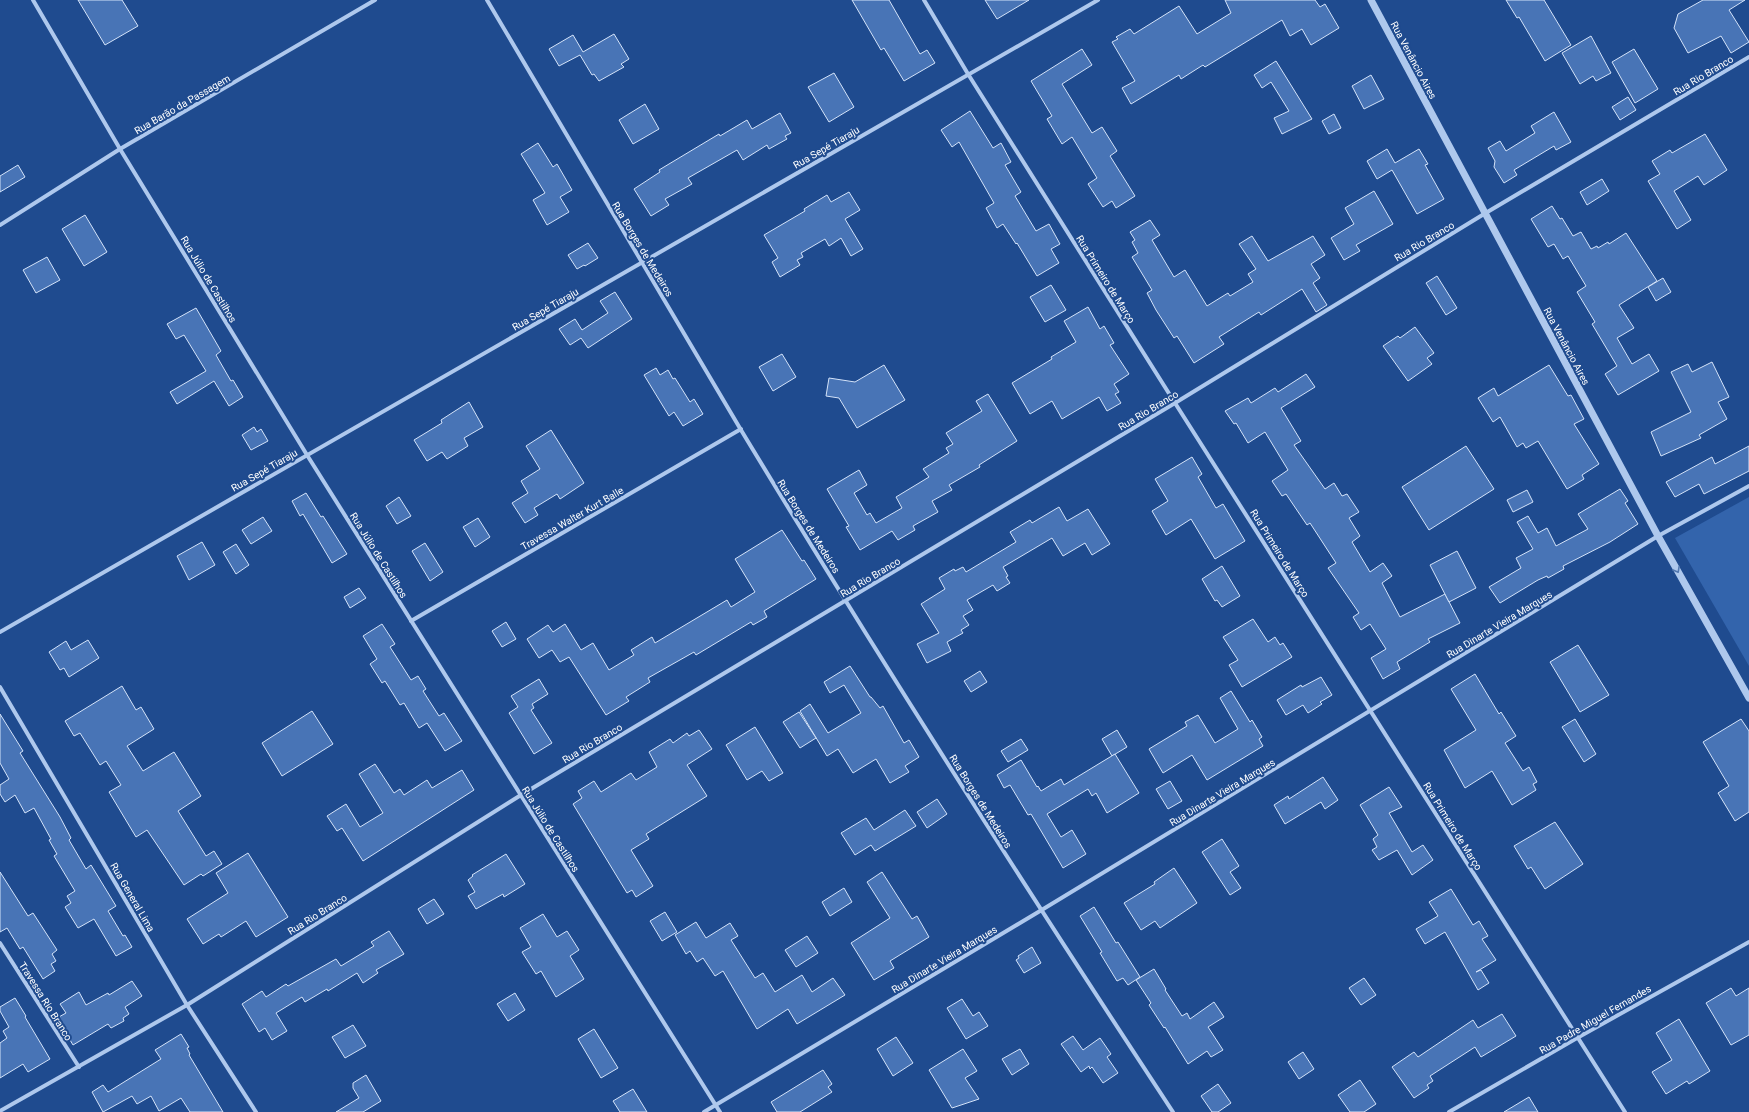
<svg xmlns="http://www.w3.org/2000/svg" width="1749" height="1112" viewBox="0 0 1749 1112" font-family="Roboto,sans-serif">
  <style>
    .green { fill: #3364ac }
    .building { fill: #4874b6; stroke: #d4e3f9 }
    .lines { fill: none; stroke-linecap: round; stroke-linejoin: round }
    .minor { stroke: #aec8ed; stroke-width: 4 }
    .tertiary { stroke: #aec8ed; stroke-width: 7 }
    .oneway { stroke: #5177b0 }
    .labels { text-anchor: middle; stroke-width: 4; stroke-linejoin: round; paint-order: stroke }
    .street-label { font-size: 10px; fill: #fff; stroke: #1f4b8f }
  </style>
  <rect width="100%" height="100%" fill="#1f4b8f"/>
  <path class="green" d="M1749,497v169l-74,-128z"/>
  <g class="building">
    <path d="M78,0h44l16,26 -33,19z"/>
    <path d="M852,0h37l31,54 7,-4 8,13 -31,18 -20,-33 -3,2z"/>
    <path d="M985,0h44l-32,19z"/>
    <path d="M1225,0h90l5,7 5,-3 14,24 -28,17 -9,-16 -12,7 -8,-16 -77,47 -2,-2 -22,14 -2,-4 -48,29 -9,-16 13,-7 -23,-39 6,-3 -2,-2 14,-8 4,5 45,-28 18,28 34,-21z"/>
    <path d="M1506,0h38l27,45 -26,16 -26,-44 -2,1z"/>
    <path d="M1703,0h42l-16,10 20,32 -18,11 -10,-17 -33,17 -14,-25 4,-14z"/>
    <path d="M614,34l15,25 -8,5 3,3 -25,14 -5,-7 -2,1 -12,-20 -21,11 -10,-17 24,-14 10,17z"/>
    <path d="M1591,36l20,37 -15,8 -3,-5 -13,8 -18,-31z"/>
    <path d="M1082,49l10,16 -30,19 30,49 10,-6 15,24 -7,5 25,40 -19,12 -4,-7 -9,6 -15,-23 9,-6 -25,-41 -10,7 -15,-25 5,-3 -21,-35z"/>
    <path d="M1634,49l24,40 -23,14 -23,-41z"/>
    <path d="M1276,61l36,58 -30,15 -8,-16 15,-7 -18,-29 -9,6 -8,-13z"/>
    <path d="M834,73l20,34 -25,15 -21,-35z"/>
    <path d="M1371,75l13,24 -20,10 -12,-23z"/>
    <path d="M1628,97l8,13 -16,10 -8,-13z"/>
    <path d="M645,104l14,25 -26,15 -14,-24z"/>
    <path d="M970,111l23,37 8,-5 10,19 -6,3 16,27 -6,4 21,35 13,-7 11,20 -9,5 8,14 -22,13 -20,-33 -1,1 -13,-20 -6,4 -11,-20 8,-5 -35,-61 -7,5 -11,-17z"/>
    <path d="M1554,112l17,30 -15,8 -2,-4 -40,24 3,5 -13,8 -10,-16 1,-6 -7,-13 12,-7 6,10 29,-18 -4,-7z"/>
    <path d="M780,113l11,20 -6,3 2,3 -18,10 -2,-4 -24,15 -6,-10 -49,28 4,6 -27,15 4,6 -18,11 -17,-27 26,-17 -1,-2 60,-36 1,2 27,-16 5,9z"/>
    <path d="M1334,114l7,14 -12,6 -7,-13z"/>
    <path d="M1705,134l22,36 -23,15 -6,-9 -24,15 17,29 -14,9 -29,-48 12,-7 -8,-13 18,-11 2,3z"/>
    <path d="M538,143l15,24 4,-3 15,26 -12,7 9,15 -22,13 -14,-25 12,-7 -24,-39z"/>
    <path d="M1387,149l8,14 24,-14 9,15 -3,1 19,34 -27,15 -25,-44 -15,9 -10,-18z"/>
    <path d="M18,165l7,12 -25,15v-16z"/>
    <path d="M1602,179l7,12 -22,14 -7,-13z"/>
    <path d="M1374,191l19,33 -37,21 4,6 -16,9 -13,-22 23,-14 -9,-16z"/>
    <path d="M849,192l11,18 -15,9 18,30 -12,7 -10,-18 -12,8 -4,-7 -24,14 2,4 -6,3 3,5 -20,12 -8,-15 6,-4 -14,-23 41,-24 -1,-2 23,-14 4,7z"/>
    <path d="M1552,206l8,13 2,-1 11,18 8,-4 10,17 6,-3 1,2 10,-6 1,2 17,-11 31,48 -38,24 15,23 -17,10 15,26 17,-10 10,17 -41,24 -13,-21 12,-8 -25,-42 3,-2 -18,-30 9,-6 -18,-30 -5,3 -9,-15 -6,3 -17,-28z"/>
    <path d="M85,215l22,37 -23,14 -22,-37z"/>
    <path d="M1150,220l10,15 -8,5 22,37 11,-7 22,36 21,-13 2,3 23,-14 -5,-8 8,-5 -17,-25 13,-8 16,25 45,-25 12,19 -14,9 9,14 -7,5 14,22 -11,7 -14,-23 -41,26 -2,-3 -40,25 5,7 -30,19 -17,-27 -3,2 -18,-28 -9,-17 5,-3 -20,-33 6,-4 -6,-11 3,-2 -5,-8z"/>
    <path d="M588,243l10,15 -13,8 -1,-1 -7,4 -9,-14z"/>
    <path d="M47,257l13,23 -24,13 -13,-23z"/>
    <path d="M1437,276l20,32 -11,7 -20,-32z"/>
    <path d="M1663,278l8,14 -15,9 -8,-14z"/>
    <path d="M1051,285l15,25 -21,12 -15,-25z"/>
    <path d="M615,292l17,27 -44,29 -7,-10 -11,7 -11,-16 16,-10 7,11 26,-17 -8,-12z"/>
    <path d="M1088,307l12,22 4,-3 10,17 -4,2 19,29 -15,10 5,8 -4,2 6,9 -14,8 -8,-14 -37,22 -10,-18 -22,13 -18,-31 40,-24 -1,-2 25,-15 -12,-21z"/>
    <path d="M196,308l25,43 -5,4 15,26 2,-1 10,17 -14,9 -15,-25 -37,23 -7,-12 36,-21 -22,-36 -8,4 -9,-15z"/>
    <path d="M1415,327l19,26 -7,5 5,6 -24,17 -25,-35 15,-10 2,2z"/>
    <path d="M782,354l14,23 -23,14 -14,-24z"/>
    <path d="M1712,362l17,35 -11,5 9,17 -28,16 2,3 -40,18 -10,-24 40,-20 -20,-40 17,-8 4,8z"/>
    <path d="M884,365l21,35 -48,28 -18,-30 -13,-2 3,-18 26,4z"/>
    <path d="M1549,365l19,31 3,-1 13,24 -10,5 25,40 -17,11 2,4 -17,10 -29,-48 -12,7 -3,-5 -6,4 -17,-30 -7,5 -15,-24 16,-10 4,8z"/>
    <path d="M656,368l4,7 8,-5 5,9 2,-1 15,24 4,-3 9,15 -20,12 -9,-14 -5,4 -25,-41z"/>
    <path d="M1306,374l9,13 -34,21 20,33 -7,4 31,44 9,-6 8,13 5,-2 12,18 -10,6 11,18 -8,6 18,30 13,-9 9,13 -10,7 18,34 45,-23 15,29 -32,16 2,3 -33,20 3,7 -17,10 -12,-21 15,-9 -16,-25 -9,6 -8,-13 6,-4 -31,-45 8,-5 -26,-40 -3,2 -21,-31 -4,2 -10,-15 16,-11 -23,-38 -17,11 -12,-20 -2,1 -9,-13 23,-13 3,5 24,-15 3,4z"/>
    <path d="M988,394l29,47 -38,24 1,2 -31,18 3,5 -20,11 6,11 -25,14 2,4 -17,10 -6,-9 -32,19 -14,-23 3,-1 -22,-37 32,-19 8,15 -13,8 13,22 3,-2 6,10 26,-15 -6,-11 33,-20 -6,-8 26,-16 -3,-5 7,-4 -7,-11 36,-22 -6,-10z"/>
    <path d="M469,402l14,25 -19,11 4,8 -21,13 -5,-7 -15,9 -13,-21 28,-17 -1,-3z"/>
    <path d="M254,427l3,5 4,-3 7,12 -17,9 -9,-15z"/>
    <path d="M551,430l33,53 -24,16 -3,-5 -23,14 4,7 -13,8 -13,-20 16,-10 -7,-12 19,-12 -14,-23z"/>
    <path d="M1466,446l28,43 -65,41 -27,-43z"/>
    <path d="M1749,446v25l-45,23 -5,-10 -24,13 -9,-15 46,-25 3,7z"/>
    <path d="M1192,457l10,17 -4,3 18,31 7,-4 22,37 -30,18 -24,-40 -25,16 -14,-24 16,-10 -13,-22z"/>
    <path d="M1620,489l8,12 -3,2 13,21 -28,18 -47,24 1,3 -16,9 -1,-2 -9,4 -38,23 -11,-16 32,-19 -5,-10 17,-9 -16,-27 11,-6 10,17 9,-5 9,18 32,-17 -10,-15z"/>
    <path d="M1527,490l6,12 -20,10 -6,-12z"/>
    <path d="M306,493l15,24 2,-1 24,38 -15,9 -29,-49 -3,2 -8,-15z"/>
    <path d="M399,497l12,19 -14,8 -11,-18z"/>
    <path d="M1059,507l8,14 21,-12 22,35 -18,11 -7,-12 -22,13 -11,-18 -49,29 5,9 -2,1 4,6 -13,8 -4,-6 -26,15 6,10 -10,6 6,9 -8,5 2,3 -16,9 4,9 -24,12 -10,-19 22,-11 -18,-29 24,-15 -6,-11 15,-9 1,2 8,-4 3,5 50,-30 -6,-10 20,-12 2,3z"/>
    <path d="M263,517l9,14 -21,13 -9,-14z"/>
    <path d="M478,518l12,19 -15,10 -12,-20z"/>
    <path d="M782,530l20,31 2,-1 12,19 -52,32 3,6 -14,8 -2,-3 -55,33 -2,-3 -46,26 2,4 -24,15 3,4 -23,14 -37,-58 -9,5 -8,-12 -13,8 -12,-19 21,-14 5,7 12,-8 16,26 12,-7 16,27 25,-15 -3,-5 21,-13 3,6 72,-43 4,7 24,-15 -20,-33z"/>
    <path d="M202,542l13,23 -26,15 -12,-24z"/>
    <path d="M425,543l18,29 -13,9 -18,-30z"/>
    <path d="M236,544l13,21 -13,9 -13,-22z"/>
    <path d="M1457,551l19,37 -27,14 -19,-37z"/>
    <path d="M1222,566l18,30 -18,11 -5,-7 -2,1 -13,-22z"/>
    <path d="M359,588l7,10 -16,10 -6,-11z"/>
    <path d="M1253,619l15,23 7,-5 5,8 3,-2 9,14 -50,30 -13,-22 9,-5 -15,-23z"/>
    <path d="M506,622l10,17 -14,8 -10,-16z"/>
    <path d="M382,624l13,20 -5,3 21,33 7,-4 8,13 -3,2 16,25 5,-3 18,28 -17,10 -18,-28 -8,5 -15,-25 -4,2 -15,-24 -3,2 -12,-19 7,-5 -14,-23z"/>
    <path d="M88,640l11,18 -30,19 -5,-9 -4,2 -11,-18 17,-11 5,9z"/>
    <path d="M1578,645l31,50 -29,17 -30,-50z"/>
    <path d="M850,666l20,31h1l9,11 3,-2 21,37 5,-3 10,17 -14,9 4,6 -19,11 -14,-24 -23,14 -15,-24 -11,7 -27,-45 10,-7 18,29 33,-20 -17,-28 -14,8 -6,-11z"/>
    <path d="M980,671l7,11 -16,10 -7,-11z"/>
    <path d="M1475,674l24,40 2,-2 15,24 -11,7 18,28 6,-4 8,15 -4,2 3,6 -24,15 -20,-34 -27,17 -21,-38 32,-20 -25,-41z"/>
    <path d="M1321,677l11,18 -12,7 2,2 -14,9 -5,-8 -17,10 -9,-15 24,-15 1,2z"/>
    <path d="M539,679l9,15 -16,10 2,4 -3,2 21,33 -18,11 -25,-41 9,-6 -7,-11z"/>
    <path d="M122,686l14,24 5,-3 13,22 -27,17 16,25 31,-19 27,44 -23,15 28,45 8,-5 8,13 -19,12 -2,-2 -17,11 -37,-55 -11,7 -27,-45 12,-7 -15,-24 -6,4 -20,-32 -6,3 -9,-15z"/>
    <path d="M1231,691l19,31 2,-2 10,17 -3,2 4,7 -56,34 -15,-25 -29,18 -14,-24 38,-23 -2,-4 13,-7 17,28 23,-14 -18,-31z"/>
    <path d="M312,711l21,33 -51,32 -20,-33z"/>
    <path d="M799,712l17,26 -16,10 -17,-26z"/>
    <path d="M0,714l23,37 -3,2 40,64 11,21 -2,2 17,29 5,-4 25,41 -8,5 15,25 2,-1 7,12 -16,9 -22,-37 -16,9 -13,-21 6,-4 -4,-7 8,-5 -21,-35 3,-2 -8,-14 2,-1 -17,-31 -9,5 -10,-18 -10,7 -5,-8v-9l9,-6 -9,-16z"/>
    <path d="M1575,719l21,35 -12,8 -22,-35z"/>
    <path d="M1741,719l8,12v81l-14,9 -17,-28 11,-7 -26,-44z"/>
    <path d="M755,727l28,46 -14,8 -7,-10 -15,9 -21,-35z"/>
    <path d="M699,730l13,19 -25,16 20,31 -61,38 3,5 -18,11 22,36 -17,11 -4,-7 -5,3 -54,-89 9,-6 -4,-7 16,-10 7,11 30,-19 5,7 21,-13 -8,-15 21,-13 3,4 14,-10 2,3z"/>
    <path d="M1117,730l10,17 -15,9 -10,-17z"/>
    <path d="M1021,739l7,11 -20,12 -7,-11z"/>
    <path d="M1115,754l24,39 -32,20 -11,-20 -4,3 -4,-7 -41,25 14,23 11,-7 14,24 -23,14 -32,-54 -3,1 -18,-30 -6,3 -7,-13 24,-15 16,27 1,-1 3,5 20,-12 3,6z"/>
    <path d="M375,764l19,29 6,-4 4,6 23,-15 5,8 30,-18 12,20 -111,71 -21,-33 -5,3 -10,-15 19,-12 14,23 23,-14 -24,-39z"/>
    <path d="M1323,777l15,23 -13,9 -4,-7 -36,22 -11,-19 14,-9 1,3z"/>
    <path d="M1170,781l12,20 -14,8 -12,-20z"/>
    <path d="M1389,787l13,20 -13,6 23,39 11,-7 10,15 -21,15 -15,-25 -18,10 -7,-10 5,-3 -4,-8 5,-4 -18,-30z"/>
    <path d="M937,799l10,15 -20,14 -10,-16z"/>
    <path d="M905,810l11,16 -41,25 -4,-6 -16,10 -14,-22 25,-15 8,12z"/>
    <path d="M1555,822l28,42 -38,25 -14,-22 -3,2 -14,-23z"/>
    <path d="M1222,839l17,27 -9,6 11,16 -11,7 -28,-43z"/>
    <path d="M248,853l40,64 -32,20 -10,-16 -25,16 -2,-3 -16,10 -16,-25 41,-26 -12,-20z"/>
    <path d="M506,854l19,30 -21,13 -1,-3 -27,15 -8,-13 7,-4 -7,-12 5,-4 -1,-1z"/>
    <path d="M1174,868l23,35 -37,25 -5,-7 -14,9 -17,-27 31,-19 -1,-2z"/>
    <path d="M0,872l28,44 5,-3 24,37 -5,4 4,7 -5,3 4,7 -12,8 -20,-32 -3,2 -13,-21 -7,4z"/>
    <path d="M882,872l30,47 5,-3 12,21 -39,24 4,7 -20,12 -23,-37 39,-25 -23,-36z"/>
    <path d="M844,888l8,14 -22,14 -8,-14z"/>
    <path d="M1451,889l22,36 6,-4 9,15 -6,3 14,21 -20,12 5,-2 8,13 -11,7 -33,-58 -20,12 -9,-15 22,-13 -9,-14z"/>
    <path d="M434,899l10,15 -17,10 -9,-15z"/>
    <path d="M1094,907l22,36 2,-1 22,35 -12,8 -5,-7 -6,3 -17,-28 2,-1 -22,-36z"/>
    <path d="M665,912l12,20 -15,9 -12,-20z"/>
    <path d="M543,914l14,23 10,-6 12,19 -9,6 14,23 -28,18 -15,-26 -5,3 -14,-22 9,-5 -11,-19z"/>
    <path d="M696,922l10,16 24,-15 8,13 -7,4 24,38 8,-5 12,19 27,-17 10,17 21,-14 12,17 -48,29 -9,-15 -31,20 -34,-58 -8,5 -12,-18 -6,4 -7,-11 -4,3 -11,-19z"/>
    <path d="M389,931l15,23 -28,16 2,3 -15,10 -6,-10 -29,18 -1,-2 -22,13 -3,-5 -26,16 11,18 -15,9 -7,-12 -6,4 -17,-28 20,-13 4,6 20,-13 2,2 48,-27 5,7 33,-20 -3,-4z"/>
    <path d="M807,936l11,17 -22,14 -11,-17z"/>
    <path d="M1032,947l9,16 -17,10 -8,-13 3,-2 -1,-2z"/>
    <path d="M1154,969l12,20 -1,1 17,26 5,-3 3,6 24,-17 10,15 -16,10 15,23 -12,7 -4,-6 -19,13 -23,-37 -1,1 -15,-23 2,-2 -15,-23z"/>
    <path d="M1364,978l12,17 -15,10 -12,-17z"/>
    <path d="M132,981l10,15 -17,11 4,7 -6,4 1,3 -13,7 -3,-4 -35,21 -16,-27 9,-5 -6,-9 19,-12 7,13 22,-12 1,2z"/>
    <path d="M1731,988l5,8 13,-8v47l-18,10 -25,-42z"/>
    <path d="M515,993l10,17 -17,11 -11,-17z"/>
    <path d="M15,998l11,18 -1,1 25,42 -22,13 -5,-8 -23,14v-35l7,-5 -4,-7 6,-4 -9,-16v-4z"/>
    <path d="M962,999l11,17 6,-4 9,14 -22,13 -19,-31z"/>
    <path d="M1502,1014l14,22 -35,21 -6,-10 -45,29 3,5 -6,4 2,3 -15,10 -22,-31 22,-15 4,5 55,-37 5,8z"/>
    <path d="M1679,1019l31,52 -21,13 -2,-3 -21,13 -14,-22 20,-12 -16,-27z"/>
    <path d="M353,1025l13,21 -21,12 -13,-21z"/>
    <path d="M594,1029l24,39 -17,10 -23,-39z"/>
    <path d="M181,1034l8,13 -2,1 3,6 -1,1 34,57h-33l-9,-14 -22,13 -8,-15 -14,8 -5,-8 -29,16 -11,-20 11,-7 5,7 53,-33 -6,-9z"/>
    <path d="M1073,1036l10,14 17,-12 11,16 -4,3 11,16 -15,10 -11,-16 -2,2 -1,-3 -8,6 -20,-28z"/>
    <path d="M896,1037l17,26 -20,13 -16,-27z"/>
    <path d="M963,1049l14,22 -12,7 14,21 -27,9 -23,-38z"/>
    <path d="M1020,1049l9,15 -17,11 -10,-16z"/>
    <path d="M1303,1052l11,17 -15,10 -11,-17z"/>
    <path d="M823,1070l9,14 -4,3 4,5 -32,20h-23l-6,-10z"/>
    <path d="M366,1075l15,26 -18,11h-27l23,-14 -6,-10v-5z"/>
    <path d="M1360,1080l16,24 -12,8h-14l-12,-17z"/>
    <path d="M1218,1084l13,19 -13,9h-6l-11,-16z"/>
    <path d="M633,1089l14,23h-27l-7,-11z"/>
    <path d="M1529,1097l9,15h-34z"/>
  </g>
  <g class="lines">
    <g class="minor">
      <path d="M33,0l87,149 187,306 413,657"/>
      <path d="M487,0c84,143 168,287 254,430 139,230 284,457 432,682"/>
      <path d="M924,0l44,74 207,329 450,709"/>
      <path d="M0,225l120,-76 255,-149"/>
      <path d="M411,621l330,-192"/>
      <path d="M0,632l1098,-632"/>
      <path d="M0,687l187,318 69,107"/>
      <path d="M0,943l79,124"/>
      <path d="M0,1111l187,-106 334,-210 654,-392 309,-189 265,-157"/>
      <path d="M704,1112l336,-201 618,-375 91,-50"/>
      <path d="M1449,1112l128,-74 172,-96"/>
    </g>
    <path class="tertiary" d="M1371,0l287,536 91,162"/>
  </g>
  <defs><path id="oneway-chevron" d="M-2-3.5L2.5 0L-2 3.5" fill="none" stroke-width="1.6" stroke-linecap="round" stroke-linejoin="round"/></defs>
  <use class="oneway" href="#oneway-chevron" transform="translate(1677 570) rotate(61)"/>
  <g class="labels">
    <g class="street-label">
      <text transform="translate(1414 60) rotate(62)" y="4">Rua Venâncio Aires</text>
      <text transform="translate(1703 75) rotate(-31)" y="4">Rua Rio Branco</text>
      <text transform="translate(182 104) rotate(-30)" y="4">Rua Barão da Passagem</text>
      <text transform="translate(826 147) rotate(-30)" y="4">Rua Sepé Tiaraju</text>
      <text transform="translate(1424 241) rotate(-31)" y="4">Rua Rio Branco</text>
      <text transform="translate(643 249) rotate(59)" y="4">Rua Borges de Medeiros</text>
      <text transform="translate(209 279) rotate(59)" y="4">Rua Júlio de Castilhos</text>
      <text transform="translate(1106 279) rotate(58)" y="4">Rua Primeiro de Março</text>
      <text transform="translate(545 309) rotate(-30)" y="4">Rua Sepé Tiaraju</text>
      <text transform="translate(1567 346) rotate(62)" y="4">Rua Venâncio Aires</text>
      <text transform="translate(1148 410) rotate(-31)" y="4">Rua Rio Branco</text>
      <text transform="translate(264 470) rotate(-30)" y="4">Rua Sepé Tiaraju</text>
      <text transform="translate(572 518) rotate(-30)" y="4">Travessa Walter Kurt Balle</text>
      <text transform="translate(809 526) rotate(58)" y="4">Rua Borges de Medeiros</text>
      <text transform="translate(1280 553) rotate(58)" y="4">Rua Primeiro de Março</text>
      <text transform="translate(379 555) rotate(58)" y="4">Rua Júlio de Castilhos</text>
      <text transform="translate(870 577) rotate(-31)" y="4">Rua Rio Branco</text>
      <text transform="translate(1499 624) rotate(-31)" y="4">Rua Dinarte Vieira Marques</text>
      <text transform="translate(592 743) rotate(-31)" y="4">Rua Rio Branco</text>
      <text transform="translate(1222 792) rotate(-31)" y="4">Rua Dinarte Vieira Marques</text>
      <text transform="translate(981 801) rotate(58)" y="4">Rua Borges de Medeiros</text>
      <text transform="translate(1453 826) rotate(58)" y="4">Rua Primeiro de Março</text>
      <text transform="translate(551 829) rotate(58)" y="4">Rua Júlio de Castilhos</text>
      <text transform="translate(133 897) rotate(60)" y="4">Rua General Lima</text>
      <text transform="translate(317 914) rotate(-32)" y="4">Rua Rio Branco</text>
      <text transform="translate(944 959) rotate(-31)" y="4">Rua Dinarte Vieira Marques</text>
      <text transform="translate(46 1001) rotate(58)" y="4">Travessa Rio Branco</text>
      <text transform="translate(1595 1019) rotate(-30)" y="4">Rua Padre Miguel Fernandes</text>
    </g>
  </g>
</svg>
